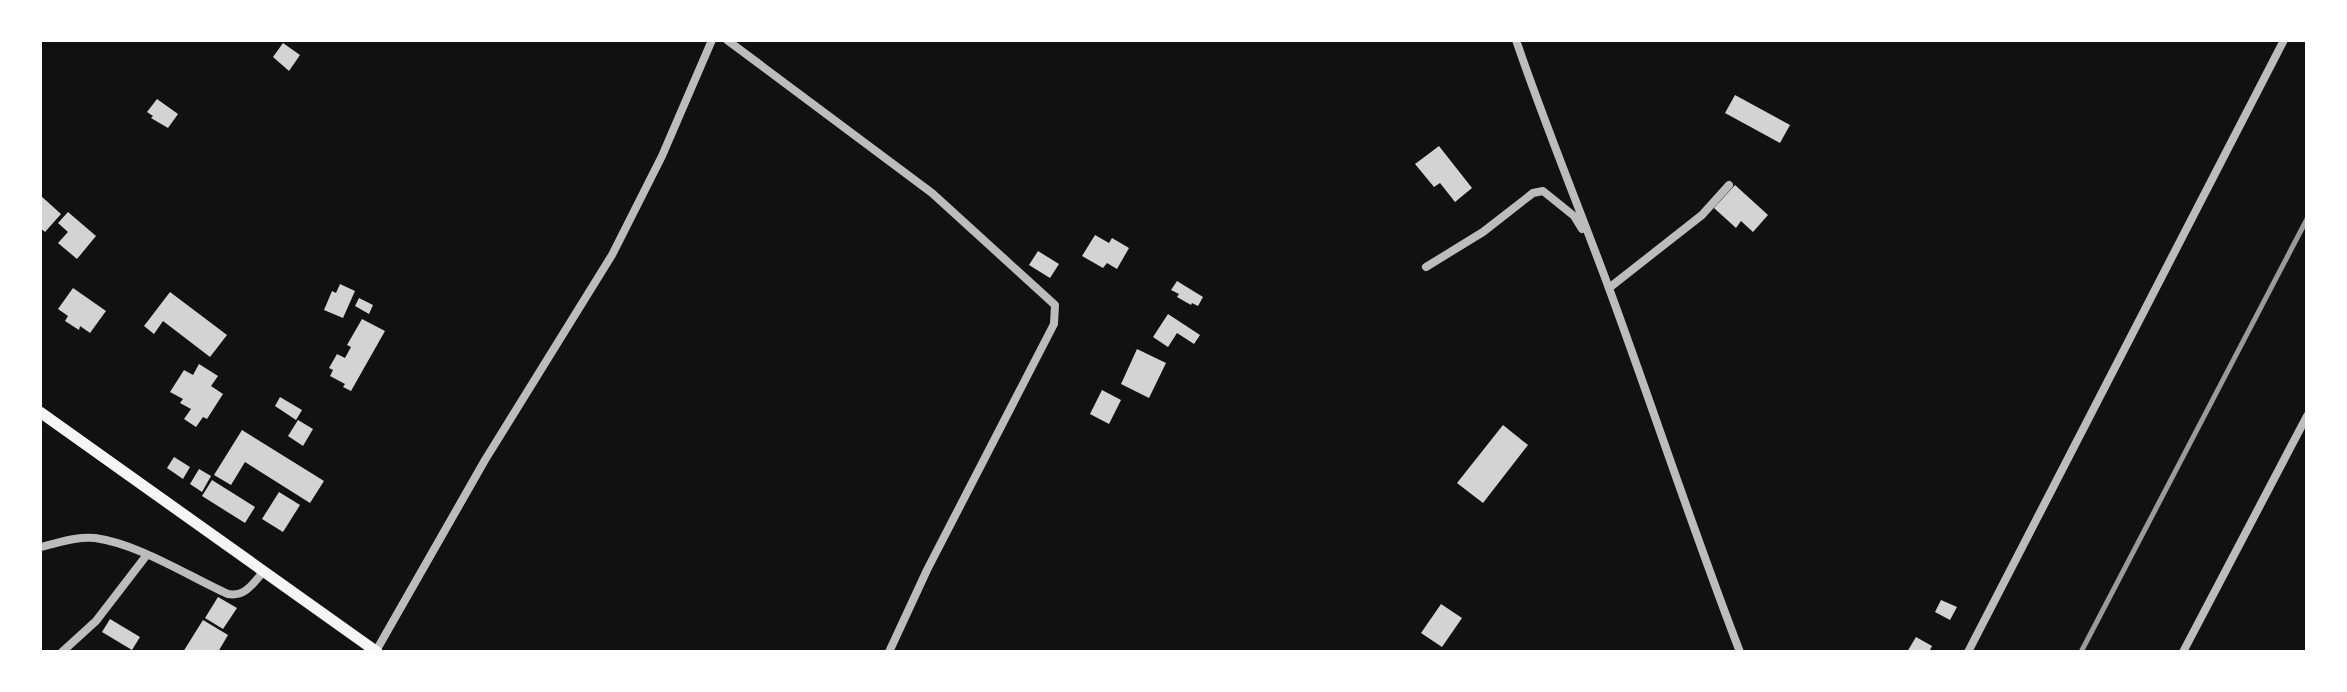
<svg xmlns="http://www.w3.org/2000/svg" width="2347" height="692" viewBox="0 0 2347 692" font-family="'Space Grotesk',sans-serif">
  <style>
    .building { fill: #d3d3d3 }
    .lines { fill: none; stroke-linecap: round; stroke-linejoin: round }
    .minor { stroke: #bcbcbc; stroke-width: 8 }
    .secondary { stroke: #f5f5f5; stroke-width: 11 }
    .rail { stroke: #9a9a9a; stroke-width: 5 }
  </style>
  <rect width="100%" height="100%" fill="#111"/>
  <g class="building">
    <path d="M283,43l17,12 -11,16 -16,-14z"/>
    <path d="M1735,95l55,30 -10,18 -55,-30z"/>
    <path d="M157,99l21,15 -10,14 -17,-10 2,-2 -6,-4z"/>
    <path d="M1439,146l33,42 -17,14 -15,-19 -6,4 -19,-23z"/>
    <path d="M1735,185l33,30 -15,17 -12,-11 -5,7 -22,-20z"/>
    <path d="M40,195l21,19 -16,18 -5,-4z"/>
    <path d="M68,212l28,24 -19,23 -19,-16 10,-11 -10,-9z"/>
    <path d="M1095,235l14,8 3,-5 17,10 -12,21 -10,-6 -4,5 -21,-12z"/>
    <path d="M1038,251l21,13 -9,14 -21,-13z"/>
    <path d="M1177,281l26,16 -5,9 -6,-3 -1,2 -14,-8 2,-3 -8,-4z"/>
    <path d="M340,284l15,7 -12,27 -19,-8 8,-19 4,2z"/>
    <path d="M73,288l33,23 -16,22 -10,-7 -1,4 -14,-9 3,-5 -10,-7z"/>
    <path d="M170,292l57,43 -17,22 -47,-36 -9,13 -10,-8z"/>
    <path d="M359,298l14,7 -4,9 -14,-8z"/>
    <path d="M1168,314l32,21 -6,9 -17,-11 -9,14 -15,-10z"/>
    <path d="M362,319l23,12 -34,60 -8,-4 2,-3 -15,-8 3,-6 -4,-2 8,-14 8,4 6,-11 -4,-2z"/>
    <path d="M1137,349l29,14 -17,35 -28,-14z"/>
    <path d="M199,364l19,12 -7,10 12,8 -16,25 -4,-2 -7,10 -12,-8 7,-10 -11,-6 3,-4 -13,-7 14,-22 9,5z"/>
    <path d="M1102,390l19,10 -12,24 -19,-10z"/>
    <path d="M280,397l22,13 -6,10 -21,-14z"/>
    <path d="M298,420l15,9 -10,17 -15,-10z"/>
    <path d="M1503,425l25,20 -45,58 -26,-20z"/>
    <path d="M242,430l82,51 -14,22 -65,-41 -14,23 -17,-10z"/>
    <path d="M174,457l16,10 -7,12 -16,-11z"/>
    <path d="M199,469l12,7 -9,16 -12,-8z"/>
    <path d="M212,480l43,27 -10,16 -43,-27z"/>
    <path d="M279,492l21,13 -17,27 -21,-13z"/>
    <path d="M218,597l19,11 -14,21 -18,-11z"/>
    <path d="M1941,600l16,7 -7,13 -15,-8z"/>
    <path d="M1441,604l21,14 -20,29 -21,-14z"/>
    <path d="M110,619l30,18 -8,13 -30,-18z"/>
    <path d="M203,620l25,15 -10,17h-35z"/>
    <path d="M1916,637l16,9 -3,6h-22z"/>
  </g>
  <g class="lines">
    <g class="minor">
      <path d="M727,40l205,153 123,112 -1,19 -127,246 -38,82"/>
      <path d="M1516,40c29,85 63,167 94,251 44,120 84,242 130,361"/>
      <path d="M1426,267l57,-35 50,-39 10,-2 31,25 8,13"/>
      <path d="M1609,288l93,-73 27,-30"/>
      <path d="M40,547c18,-4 37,-11 55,-9 44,6 93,38 133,56 18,3 25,-11 36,-23"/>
      <path d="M376,651l109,-191 127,-205 50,-99 50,-116"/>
      <path d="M62,652l34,-31 50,-65"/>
      <path d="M1968,652l316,-612"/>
      <path d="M2183,652l124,-236"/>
    </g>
    <path class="secondary" d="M40,412l337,240"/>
    <path class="rail" d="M2081,652l226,-433"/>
  </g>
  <rect width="2347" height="692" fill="none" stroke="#ffffff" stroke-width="84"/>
</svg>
